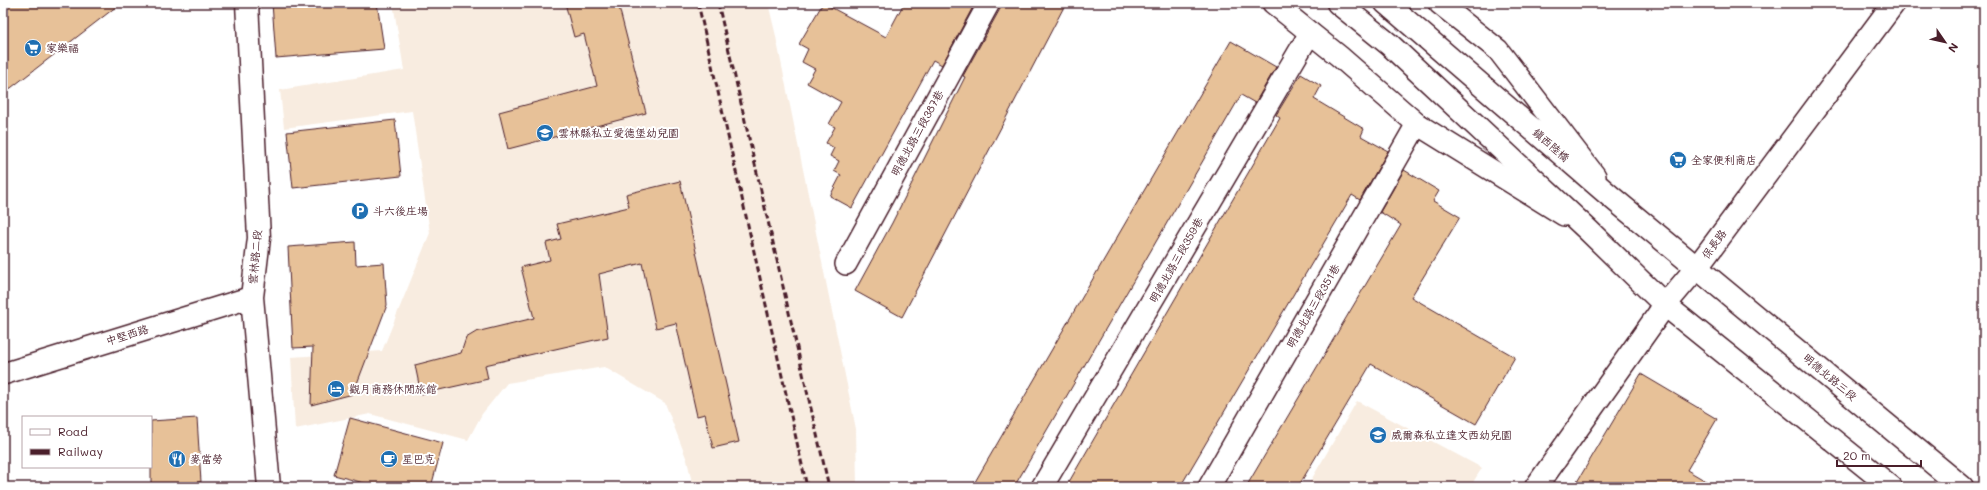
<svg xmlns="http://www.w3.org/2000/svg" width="1987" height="490" viewBox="0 0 1987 490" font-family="Mali,'LXGW WenKai TC',sans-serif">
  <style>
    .built { fill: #f8ece0 }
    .building { fill: #e7c198; stroke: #4a1f2b }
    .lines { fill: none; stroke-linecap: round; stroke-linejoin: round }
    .street-casing { stroke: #4a1f2b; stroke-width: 24 }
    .secondary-casing { stroke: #4a1f2b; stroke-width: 25 }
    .primary-casing { stroke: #4a1f2b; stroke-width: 25 }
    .street { stroke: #fff; stroke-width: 21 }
    .secondary { stroke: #fff; stroke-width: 22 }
    .primary { stroke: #fff; stroke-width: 22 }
    .rail { stroke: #4a1f2b; stroke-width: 3; stroke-dasharray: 6 3; stroke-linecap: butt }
    .labels { text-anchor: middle; stroke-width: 4; stroke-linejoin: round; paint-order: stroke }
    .poi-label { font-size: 11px; fill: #4a1f2b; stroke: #fff; text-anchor: start }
    .street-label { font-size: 11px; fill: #4a1f2b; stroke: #fff }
  </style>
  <rect width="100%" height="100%" fill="#fff"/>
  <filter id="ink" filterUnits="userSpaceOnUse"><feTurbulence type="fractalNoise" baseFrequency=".025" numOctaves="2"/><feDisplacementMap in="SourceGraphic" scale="8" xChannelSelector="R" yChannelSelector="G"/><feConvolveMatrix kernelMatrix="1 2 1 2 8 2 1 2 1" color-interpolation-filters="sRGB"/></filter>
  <g filter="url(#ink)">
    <g class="built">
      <path d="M393,3h375l7,29 81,397 1,58h-164l-6,-27 -22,-57 -61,-36 -97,16 -25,31 -14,26 -98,-26 -75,15 -4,-72 91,-6 48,-118 -18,-122 -128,17 -4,-38 124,-20z"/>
      <path d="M1357,401l125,67 -12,19h-163z"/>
    </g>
    <g class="building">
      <path d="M3,3h118l-118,91z"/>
      <path d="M272,3h105l7,46 -108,9z"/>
      <path d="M565,3h53l28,110 -138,36 -9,-37 98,-26 -13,-52 -10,3z"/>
      <path d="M823,3l63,34 18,-34h71l-33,62 -9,-5 -81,148 -22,-12 11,-21 -7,-4 5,-10 -9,-5 4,-8 -8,-5 9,-16 -6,-3 12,-22 -34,-19 8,-14 -13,-7 6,-13 -9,-5z"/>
      <path d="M1001,3h65l-164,314 -47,-26 37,-68 73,-146 -2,-1 37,-67z"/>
      <path d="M1231,41l45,26 -21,36 -14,-8 -227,392h-42z"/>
      <path d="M1301,74l20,12 -7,13 50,30 -3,7 27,15 -28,49 -8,-5 -172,292h-114l214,-369 -4,-3z"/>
      <path d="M395,120l6,56 -108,12 -6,-56z"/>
      <path d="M1404,170l35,21 -6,10 27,16 -49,80 104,60 -39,67 -105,-60 -73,123h-52l155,-262 -21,-13z"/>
      <path d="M680,181l59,261 -26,6 -8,-34 -8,2 -21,-93 -20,5 -14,-65 -43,11 9,63 -123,28 3,14 -67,15 -6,-29 46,-12 5,-15 10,-6 58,-14 -13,-51 29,-7 -4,-17 15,-4 -4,-15 72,-17 -3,-13z"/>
      <path d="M355,242l1,23 28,-2 3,42 -34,89 -42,11 2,-58 -20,1 -5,-101z"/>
      <path d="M1641,374l76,45 -30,51 29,17h-142z"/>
      <path d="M197,418l4,64 -50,4v-65z"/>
      <path d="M350,418l93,25 -12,44h-52l-45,-12z"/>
    </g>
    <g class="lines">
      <defs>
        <g id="street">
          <path d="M1273,3l66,53 78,68 147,91"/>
          <path d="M1439,3l59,47 97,126"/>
          <path d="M846,264l143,-261"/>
          <path d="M3,374l249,-77"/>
          <path d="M1042,487l268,-454"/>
          <path d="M1209,487l208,-363"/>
        </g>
        <g id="secondary">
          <path d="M1338,3l52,42 198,185 77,75 226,182"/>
          <path d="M1386,3l224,193 352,291"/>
          <path d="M1536,487l129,-182 33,-39 196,-263"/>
        </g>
        <path id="primary" d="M247,3l12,235 -7,59 17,190"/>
      </defs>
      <use href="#street" class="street-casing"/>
      <use href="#secondary" class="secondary-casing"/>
      <use href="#primary" class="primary-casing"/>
      <use href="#street" class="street"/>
      <use href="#secondary" class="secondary"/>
      <use href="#primary" class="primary"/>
      <g class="rail">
        <path d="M698,3l109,484"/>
        <path d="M718,3l111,484"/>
      </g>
    </g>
  </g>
  <defs>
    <symbol id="supermarket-disc" viewBox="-11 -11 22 22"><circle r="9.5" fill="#1f6fb2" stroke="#fff"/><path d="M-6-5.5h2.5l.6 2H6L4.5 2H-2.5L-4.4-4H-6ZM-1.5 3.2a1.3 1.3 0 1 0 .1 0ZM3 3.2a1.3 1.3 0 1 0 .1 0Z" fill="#fff"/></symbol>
    <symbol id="school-disc" viewBox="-11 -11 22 22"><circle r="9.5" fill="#1f6fb2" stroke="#fff"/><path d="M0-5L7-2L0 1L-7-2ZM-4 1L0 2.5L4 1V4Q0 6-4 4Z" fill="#fff"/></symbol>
    <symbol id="parking-disc" viewBox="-11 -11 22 22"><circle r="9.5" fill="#1f6fb2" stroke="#fff"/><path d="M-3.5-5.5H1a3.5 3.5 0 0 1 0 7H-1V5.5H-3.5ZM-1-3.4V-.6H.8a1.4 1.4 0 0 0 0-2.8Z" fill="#fff"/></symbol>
    <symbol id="hotel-disc" viewBox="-11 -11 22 22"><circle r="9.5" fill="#1f6fb2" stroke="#fff"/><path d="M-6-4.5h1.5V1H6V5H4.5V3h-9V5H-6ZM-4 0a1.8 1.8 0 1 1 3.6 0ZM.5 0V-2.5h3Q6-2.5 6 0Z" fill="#fff"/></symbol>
    <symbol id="restaurant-disc" viewBox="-11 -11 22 22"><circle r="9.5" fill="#1f6fb2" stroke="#fff"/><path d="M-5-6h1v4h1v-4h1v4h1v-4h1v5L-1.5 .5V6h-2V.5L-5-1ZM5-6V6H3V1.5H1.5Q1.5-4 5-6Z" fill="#fff"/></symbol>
    <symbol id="cafe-disc" viewBox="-11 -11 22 22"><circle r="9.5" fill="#1f6fb2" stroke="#fff"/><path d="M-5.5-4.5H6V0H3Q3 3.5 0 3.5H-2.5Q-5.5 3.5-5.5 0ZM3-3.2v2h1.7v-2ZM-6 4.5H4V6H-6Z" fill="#fff"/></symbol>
  </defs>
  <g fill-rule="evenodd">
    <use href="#supermarket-disc" x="23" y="38" width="20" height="20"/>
    <use href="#school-disc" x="535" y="123" width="20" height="20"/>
    <use href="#supermarket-disc" x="1668" y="150" width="20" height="20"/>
    <use href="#parking-disc" x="350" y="201" width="20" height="20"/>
    <use href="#hotel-disc" x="326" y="379" width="20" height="20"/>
    <use href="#school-disc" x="1368" y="425" width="20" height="20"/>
    <use href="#restaurant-disc" x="167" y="449" width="20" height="20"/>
    <use href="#cafe-disc" x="379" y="449" width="20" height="20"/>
  </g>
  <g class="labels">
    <g class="poi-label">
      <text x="46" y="52">家樂福</text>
      <text x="558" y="137">雲林縣私立愛德堡幼兒園</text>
      <text x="1691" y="164">全家便利商店</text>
      <text x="373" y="215">斗六後庄場</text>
      <text x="349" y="393">觀月商務休閒旅館</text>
      <text x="1391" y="439">威爾森私立達文西幼兒園</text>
      <text x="190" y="463">麥當勞</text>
      <text x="402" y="463">星巴克</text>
    </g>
    <g class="street-label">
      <text transform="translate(917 133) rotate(-61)" y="4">明德北路三段387巷</text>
      <text transform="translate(1551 145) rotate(41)" y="4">鎮西陸橋</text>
      <text transform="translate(1714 244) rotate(-54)" y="4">保長路</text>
      <text transform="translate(255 257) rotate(-85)" y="4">雲林路二段</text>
      <text transform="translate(1176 260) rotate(-60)" y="4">明德北路三段359巷</text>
      <text transform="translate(1313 306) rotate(-60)" y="4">明德北路三段351巷</text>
      <text transform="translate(127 335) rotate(-17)" y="4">中堅西路</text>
      <text transform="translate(1830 377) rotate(40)" y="4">明德北路三段</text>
    </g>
  </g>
  <rect width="1987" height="490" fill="none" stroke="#fff" stroke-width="16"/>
  <rect x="8" y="8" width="1971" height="474" fill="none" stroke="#4a1f2b" stroke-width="1.5" filter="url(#ink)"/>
  <rect x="22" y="416" width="130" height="52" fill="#ffffff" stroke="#b7a5aa"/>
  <rect x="30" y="429" width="20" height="6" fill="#ffffff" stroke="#b7a5aa"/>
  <text x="58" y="436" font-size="12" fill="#4a1f2b">Road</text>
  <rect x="30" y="449" width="20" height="6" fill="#4a1f2b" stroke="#b7a5aa"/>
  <text x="58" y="456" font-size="12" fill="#4a1f2b">Railway</text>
  <g transform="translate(1945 42) rotate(124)" stroke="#ffffff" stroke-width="3" paint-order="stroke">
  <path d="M0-3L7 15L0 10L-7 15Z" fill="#4a1f2b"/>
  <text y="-6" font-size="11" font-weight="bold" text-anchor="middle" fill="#4a1f2b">N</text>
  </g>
  <path d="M1837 460v6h84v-6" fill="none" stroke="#4a1f2b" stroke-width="2"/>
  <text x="1843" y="460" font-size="12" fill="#4a1f2b" stroke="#ffffff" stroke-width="3" paint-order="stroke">20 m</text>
</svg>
